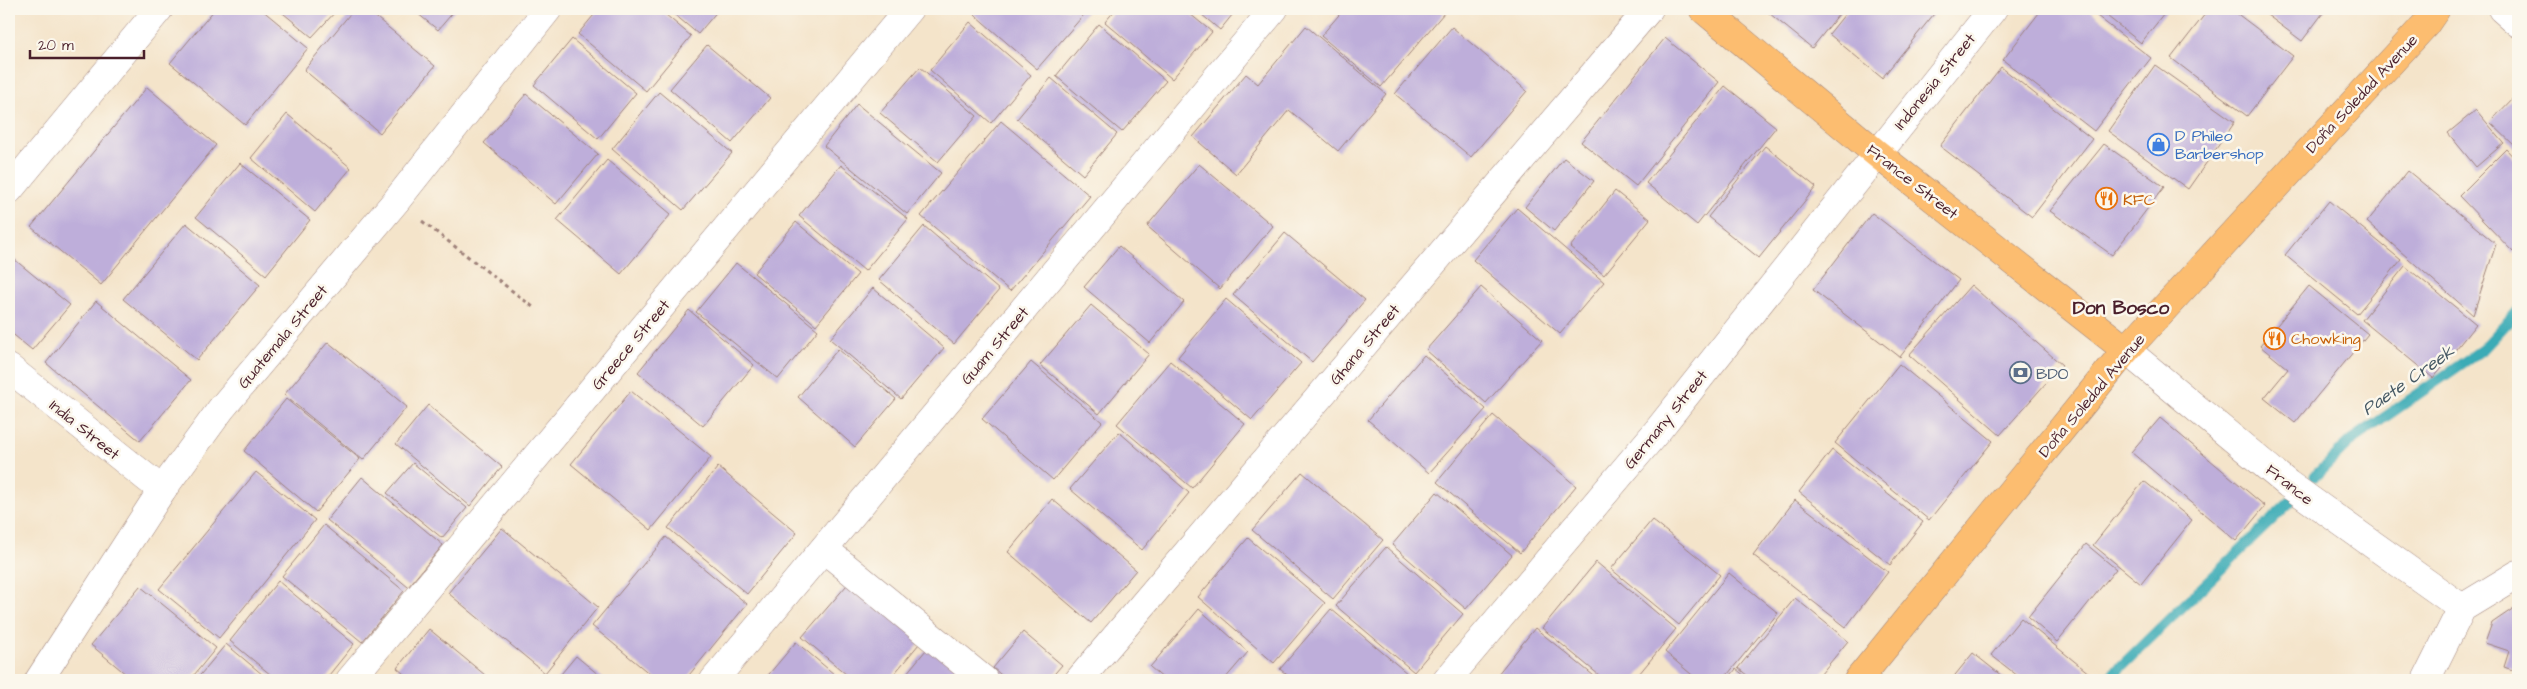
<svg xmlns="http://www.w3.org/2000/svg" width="2527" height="689" viewBox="0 0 2527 689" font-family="'Architects Daughter',sans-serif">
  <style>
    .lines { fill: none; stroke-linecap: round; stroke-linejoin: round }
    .stream { stroke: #3aabb6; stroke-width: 11 }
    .building { fill: #beaeda }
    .minor-casing { stroke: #9f827a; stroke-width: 29 }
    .major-casing { stroke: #9f827a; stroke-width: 29 }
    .path { stroke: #9f827a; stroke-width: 3; stroke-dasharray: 4 4; stroke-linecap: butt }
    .minor { stroke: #fff; stroke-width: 28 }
    .major { stroke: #fcbd6f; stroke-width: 28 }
    .labels { text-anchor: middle; stroke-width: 5; stroke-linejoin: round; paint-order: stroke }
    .street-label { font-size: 16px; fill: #4a1f2b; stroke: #fbf7ec }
    .shop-label { font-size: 16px; fill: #366cbe; stroke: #fbf7ec; text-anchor: start }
    .food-label { font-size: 16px; fill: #c56008; stroke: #fbf7ec; text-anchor: start }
    .service-label { font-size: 16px; fill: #4e5e75; stroke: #fbf7ec; text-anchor: start }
    .water-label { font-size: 18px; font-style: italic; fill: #445763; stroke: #fbf7ec }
    .quarter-label { font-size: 19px; font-weight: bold; fill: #4a1f2b; stroke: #fbf7ec }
  </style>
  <rect width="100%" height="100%" fill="#fbf7ec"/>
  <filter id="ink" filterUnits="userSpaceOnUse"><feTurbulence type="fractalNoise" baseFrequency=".02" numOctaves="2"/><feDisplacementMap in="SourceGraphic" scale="10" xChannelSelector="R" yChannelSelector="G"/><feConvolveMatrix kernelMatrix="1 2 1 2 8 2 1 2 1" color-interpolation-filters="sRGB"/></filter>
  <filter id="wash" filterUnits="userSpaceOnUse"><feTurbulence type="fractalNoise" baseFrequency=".0096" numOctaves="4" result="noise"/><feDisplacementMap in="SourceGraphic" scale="20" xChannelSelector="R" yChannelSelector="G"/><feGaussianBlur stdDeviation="1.12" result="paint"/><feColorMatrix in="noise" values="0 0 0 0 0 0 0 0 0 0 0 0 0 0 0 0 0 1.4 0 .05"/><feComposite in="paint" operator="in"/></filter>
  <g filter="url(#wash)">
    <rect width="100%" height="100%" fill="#f4e4ca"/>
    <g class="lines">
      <g class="stream">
        <path d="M2315,476l37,-36 131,-91 35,-38"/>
        <path d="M2107,680l184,-179"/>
      </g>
    </g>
    <g id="blocks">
      <g class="building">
        <path d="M215,9h46l47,39 -63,77 -75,-62z"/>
        <path d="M278,9h60l-26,28z"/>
        <path d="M354,9h12l69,57 -55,67 -76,-63z"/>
        <path d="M412,9h44l-18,21z"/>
        <path d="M599,9h60l32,27 -45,55 -68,-57z"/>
        <path d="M668,9h51l-21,25z"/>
        <path d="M968,9h119l1,1 -51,59z"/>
        <path d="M1116,9h68l28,23 -40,47 -67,-57z"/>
        <path d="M1195,9h42l-17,21z"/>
        <path d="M1344,9h95l5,4 -63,74 -60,-51z"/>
        <path d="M1764,9h79l-31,39z"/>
        <path d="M1849,9h89l-56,69 -53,-44z"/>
        <path d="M2042,9h46l63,49 -57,73 -91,-71z"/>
        <path d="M2098,9h70l-27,34z"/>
        <path d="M2209,9h22l62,47 -46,60 -76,-58z"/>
        <path d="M2259,9h67l-24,32z"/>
        <path d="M970,22l61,53 -40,48 -61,-53z"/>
        <path d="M1099,24l67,57 -44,51 -66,-56z"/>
        <path d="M1306,26l80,68 -48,57 -49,-41 -53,64 -43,-37 53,-63 12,10z"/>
        <path d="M1452,27l75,64 -56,66 -76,-63z"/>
        <path d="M1665,38l54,44 -83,104 -55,-44z"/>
        <path d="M572,39l64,54 -38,46 -64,-54z"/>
        <path d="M707,45l63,53 -38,45 -62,-54z"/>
        <path d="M2155,65l80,57 -47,67 -80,-58z"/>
        <path d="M920,67l57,49 -39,46 -58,-49z"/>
        <path d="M2001,67l91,72 -60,78 -92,-71z"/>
        <path d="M1051,78l66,56 -34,41 -66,-56z"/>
        <path d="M1725,86l51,41 -79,98 -51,-42z"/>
        <path d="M147,87l69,58 -115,140 -70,-58z"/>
        <path d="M659,92l73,61 -49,57 -71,-61z"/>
        <path d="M2518,93v56l-28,-27z"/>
        <path d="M526,94l72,60 -42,50 -72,-61z"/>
        <path d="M857,104l84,69 -34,41 -83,-68z"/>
        <path d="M2476,110l28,33 -28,24 -28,-34z"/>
        <path d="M287,114l64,54 -36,44 -64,-54z"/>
        <path d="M1001,121l89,75 -80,95 -89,-75z"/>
        <path d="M2104,144l60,43 -52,68 -62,-44z"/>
        <path d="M1765,146l51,41 -57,71 -51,-41z"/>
        <path d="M2506,149l12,13v85l-5,5 -54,-56z"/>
        <path d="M1564,158l30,23 -40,50 -29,-24z"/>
        <path d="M607,160l64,54 -50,60 -64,-54z"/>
        <path d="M240,163l70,57 -44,55 -70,-58z"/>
        <path d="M1199,164l74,62 -53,63 -73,-63z"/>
        <path d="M841,165l67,54 -43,52 -66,-55z"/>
        <path d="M2408,171l88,73 -23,71 -106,-93z"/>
        <path d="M1615,191l35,28 -46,56 -34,-28z"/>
        <path d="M2329,201l72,59 -44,54 -72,-59z"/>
        <path d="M1517,208l87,74 -44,52 -87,-74z"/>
        <path d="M1872,213l87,67 -59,77 -87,-67z"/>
        <path d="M796,222l62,52 -42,51 -62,-52z"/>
        <path d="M186,223l74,62 -63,75 -74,-61z"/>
        <path d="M924,226l75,64 -45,54 -75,-64z"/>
        <path d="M1285,233l80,67 -53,62 -79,-67z"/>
        <path d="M1119,246l65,56 -34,41 -66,-56z"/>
        <path d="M9,255l61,50 -38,45 -23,-19z"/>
        <path d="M736,263l82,67 -40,49 -82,-67z"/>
        <path d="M2405,266l71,58 -43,54 -71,-58z"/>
        <path d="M1971,285l91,80 -62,70 -91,-80z"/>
        <path d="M2309,286l59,48 -73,89 -31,-25 24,-29 -28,-23z"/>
        <path d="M1481,287l61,53 -56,63 -60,-53z"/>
        <path d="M873,288l71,60 -43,51 -71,-60z"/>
        <path d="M1226,299l75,64 -49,57 -74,-63z"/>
        <path d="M96,301l95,79 -51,61 -94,-78z"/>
        <path d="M1091,305l58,49 -50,60 -59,-49z"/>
        <path d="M689,310l65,55 -51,61 -65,-54z"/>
        <path d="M328,342l79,65 -44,53 -79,-65z"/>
        <path d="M838,349l58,50 -41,48 -57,-50z"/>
        <path d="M1424,355l62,54 -57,64 -61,-53z"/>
        <path d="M1170,361l75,63 -53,64 -75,-64z"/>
        <path d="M1031,362l71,60 -49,58 -71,-61z"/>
        <path d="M1899,364l94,77 -64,79 -94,-77z"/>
        <path d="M631,391l80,66 -60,73 -80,-66z"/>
        <path d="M286,399l74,60 -44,53 -72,-61z"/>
        <path d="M428,405l74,62 -32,39 -74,-62z"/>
        <path d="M1493,415l83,71 -56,67 -83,-71z"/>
        <path d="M2160,418l105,88 -29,35 -105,-89z"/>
        <path d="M1119,432l70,61 -47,57 -72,-61z"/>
        <path d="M1832,450l91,72 -33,43 -91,-73z"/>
        <path d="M413,463l54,45 -25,30 -55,-45z"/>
        <path d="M718,467l79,66 -50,61 -79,-66z"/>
        <path d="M256,472l59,48 -96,118 -60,-49z"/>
        <path d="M1302,472l81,68 -50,59 -81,-69z"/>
        <path d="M362,477l81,68 -35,42 -81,-67z"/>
        <path d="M2144,481l48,39 -51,64 -48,-39z"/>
        <path d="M1437,492l75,63 -46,54 -74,-64z"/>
        <path d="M1052,499l84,71 -45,53 -83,-71z"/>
        <path d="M1795,500l93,72 -42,55 -93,-72z"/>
        <path d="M1652,520l68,55 -41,50 -68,-56z"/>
        <path d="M324,525l80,66 -42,51 -80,-66z"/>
        <path d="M502,528l96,79 -53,66 -97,-80z"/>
        <path d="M666,537l81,67 -62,76h-28l-65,-54z"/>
        <path d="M1248,538l77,65 -51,60 -76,-66z"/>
        <path d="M2086,544l30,25 -59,73 -29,-25z"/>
        <path d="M1386,547l77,67 -49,58 -78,-66z"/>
        <path d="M1596,562l80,67 -42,51h-29l-63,-52z"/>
        <path d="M1729,573l49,40 -55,67h-25l-33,-28z"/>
        <path d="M853,578l71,60 -35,42h-36l-51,-43z"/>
        <path d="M278,581l76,63 -29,36h-48l-47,-39z"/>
        <path d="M140,586l76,62 -26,32h-57l-42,-35z"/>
        <path d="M1795,598l53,43 -32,39h-63l-15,-12z"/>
        <path d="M2514,608l4,2v62l-14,-5 5,-16 -24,-8 7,-20z"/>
        <path d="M1199,609l49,43 -24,28h-59l-15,-13z"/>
        <path d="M1331,609l77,65 -5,6h-110l-13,-11z"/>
        <path d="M2021,618l69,56 -5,6h-62l-32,-25z"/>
        <path d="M1535,628l64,52h-106z"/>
        <path d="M429,629l56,46 -4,5h-70l-14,-12z"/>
        <path d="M1023,632l39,33 -13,15h-42l-14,-12z"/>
        <path d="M796,642l45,38h-77z"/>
        <path d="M226,644l43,36h-73z"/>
        <path d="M931,644l42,36h-72z"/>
        <path d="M1973,653l34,27h-56z"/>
        <path d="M576,656l29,24h-49z"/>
        <path d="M1736,669l14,11h-23z"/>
        <path d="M394,674l8,6h-13z"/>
      </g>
    </g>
  </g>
  <g filter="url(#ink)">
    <use href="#blocks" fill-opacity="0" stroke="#9f827a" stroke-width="1"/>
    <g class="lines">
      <defs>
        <g id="minor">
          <path d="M2502,9l16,14"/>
          <path d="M9,190l150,-181"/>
          <path d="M2126,350l162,134 174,124"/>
          <path d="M9,368l153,122"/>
          <path d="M824,549l160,131"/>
          <path d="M39,680l123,-190 59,-81 175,-208 152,-192"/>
          <path d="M350,680l559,-671"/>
          <path d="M714,680l560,-671"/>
          <path d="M1079,680l570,-671"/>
          <path d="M1447,680l211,-250 335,-421"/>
          <path d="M2426,680l36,-72 56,-34"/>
        </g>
        <g id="major">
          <path d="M1703,9l173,144 250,197"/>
          <path d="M1858,680l268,-330 299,-325 11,-16"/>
        </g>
      </defs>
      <use href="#minor" class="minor-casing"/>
      <use href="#major" class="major-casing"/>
      <path class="path" d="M422,221l111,86"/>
      <use href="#minor" class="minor"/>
      <use href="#major" class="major"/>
    </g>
  </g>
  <defs>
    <symbol id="shop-ring" viewBox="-11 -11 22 22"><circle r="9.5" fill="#fbf7ec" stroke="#3f7fe0" stroke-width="1.5"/><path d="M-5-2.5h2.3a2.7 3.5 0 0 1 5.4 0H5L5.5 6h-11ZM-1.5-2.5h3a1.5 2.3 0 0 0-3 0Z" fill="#3f7fe0"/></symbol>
    <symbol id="restaurant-ring" viewBox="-11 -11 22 22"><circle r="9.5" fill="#fbf7ec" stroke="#e8710a" stroke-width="1.5"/><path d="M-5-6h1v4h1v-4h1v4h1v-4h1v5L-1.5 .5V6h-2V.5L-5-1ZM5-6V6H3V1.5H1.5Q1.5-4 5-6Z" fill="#e8710a"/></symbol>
    <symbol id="bank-ring" viewBox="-11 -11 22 22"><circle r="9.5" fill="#fbf7ec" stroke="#5c6f8a" stroke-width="1.5"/><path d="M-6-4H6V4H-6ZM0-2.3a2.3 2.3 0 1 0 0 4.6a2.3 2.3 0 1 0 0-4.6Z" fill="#5c6f8a"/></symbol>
  </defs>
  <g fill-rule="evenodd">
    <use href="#shop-ring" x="2146" y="132" width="25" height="25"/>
    <use href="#restaurant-ring" x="2094" y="186" width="25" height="25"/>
    <use href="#restaurant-ring" x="2262" y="326" width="25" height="25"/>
    <use href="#bank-ring" x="2008" y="360" width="25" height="25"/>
  </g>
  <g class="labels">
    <g class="street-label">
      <text transform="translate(1934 81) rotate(-51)" y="6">Indonesia Street</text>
      <text transform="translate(2361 93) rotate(-47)" y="6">Doña Soledad Avenue</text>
      <text transform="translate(1913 181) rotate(38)" y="6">France Street</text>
      <text transform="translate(282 336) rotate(-50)" y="6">Guatemala Street</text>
      <text transform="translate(630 344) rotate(-50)" y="6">Greece Street</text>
      <text transform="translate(1364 344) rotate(-50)" y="6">Ghana Street</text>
      <text transform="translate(994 345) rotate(-50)" y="6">Guam Street</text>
      <text transform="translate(2091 395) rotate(-50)" y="6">Doña Soledad Avenue</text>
      <text transform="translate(1665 419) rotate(-51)" y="6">Germany Street</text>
      <text transform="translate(85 429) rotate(39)" y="6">India Street</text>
      <text transform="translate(2290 484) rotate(38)" y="6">France</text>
    </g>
    <g class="shop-label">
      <text x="2175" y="141">D Phileo<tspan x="2175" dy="18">Barbershop</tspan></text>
    </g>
    <g class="food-label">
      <text x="2123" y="205">KFC</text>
      <text x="2291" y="344">Chowking</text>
    </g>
    <g class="service-label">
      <text x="2036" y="379">BDO</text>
    </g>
    <g class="water-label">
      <text transform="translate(2408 380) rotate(-35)" y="6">Paete Creek</text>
    </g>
    <g class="quarter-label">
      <text x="2121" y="314">Don Bosco</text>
    </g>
  </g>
  <rect width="2527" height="689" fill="none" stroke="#fbf7ec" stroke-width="30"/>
  <path d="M30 50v8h114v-8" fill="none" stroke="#4a1f2b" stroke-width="2.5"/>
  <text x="38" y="50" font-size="15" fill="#4a1f2b" stroke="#fbf7ec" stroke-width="4" paint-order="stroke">20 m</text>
</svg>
